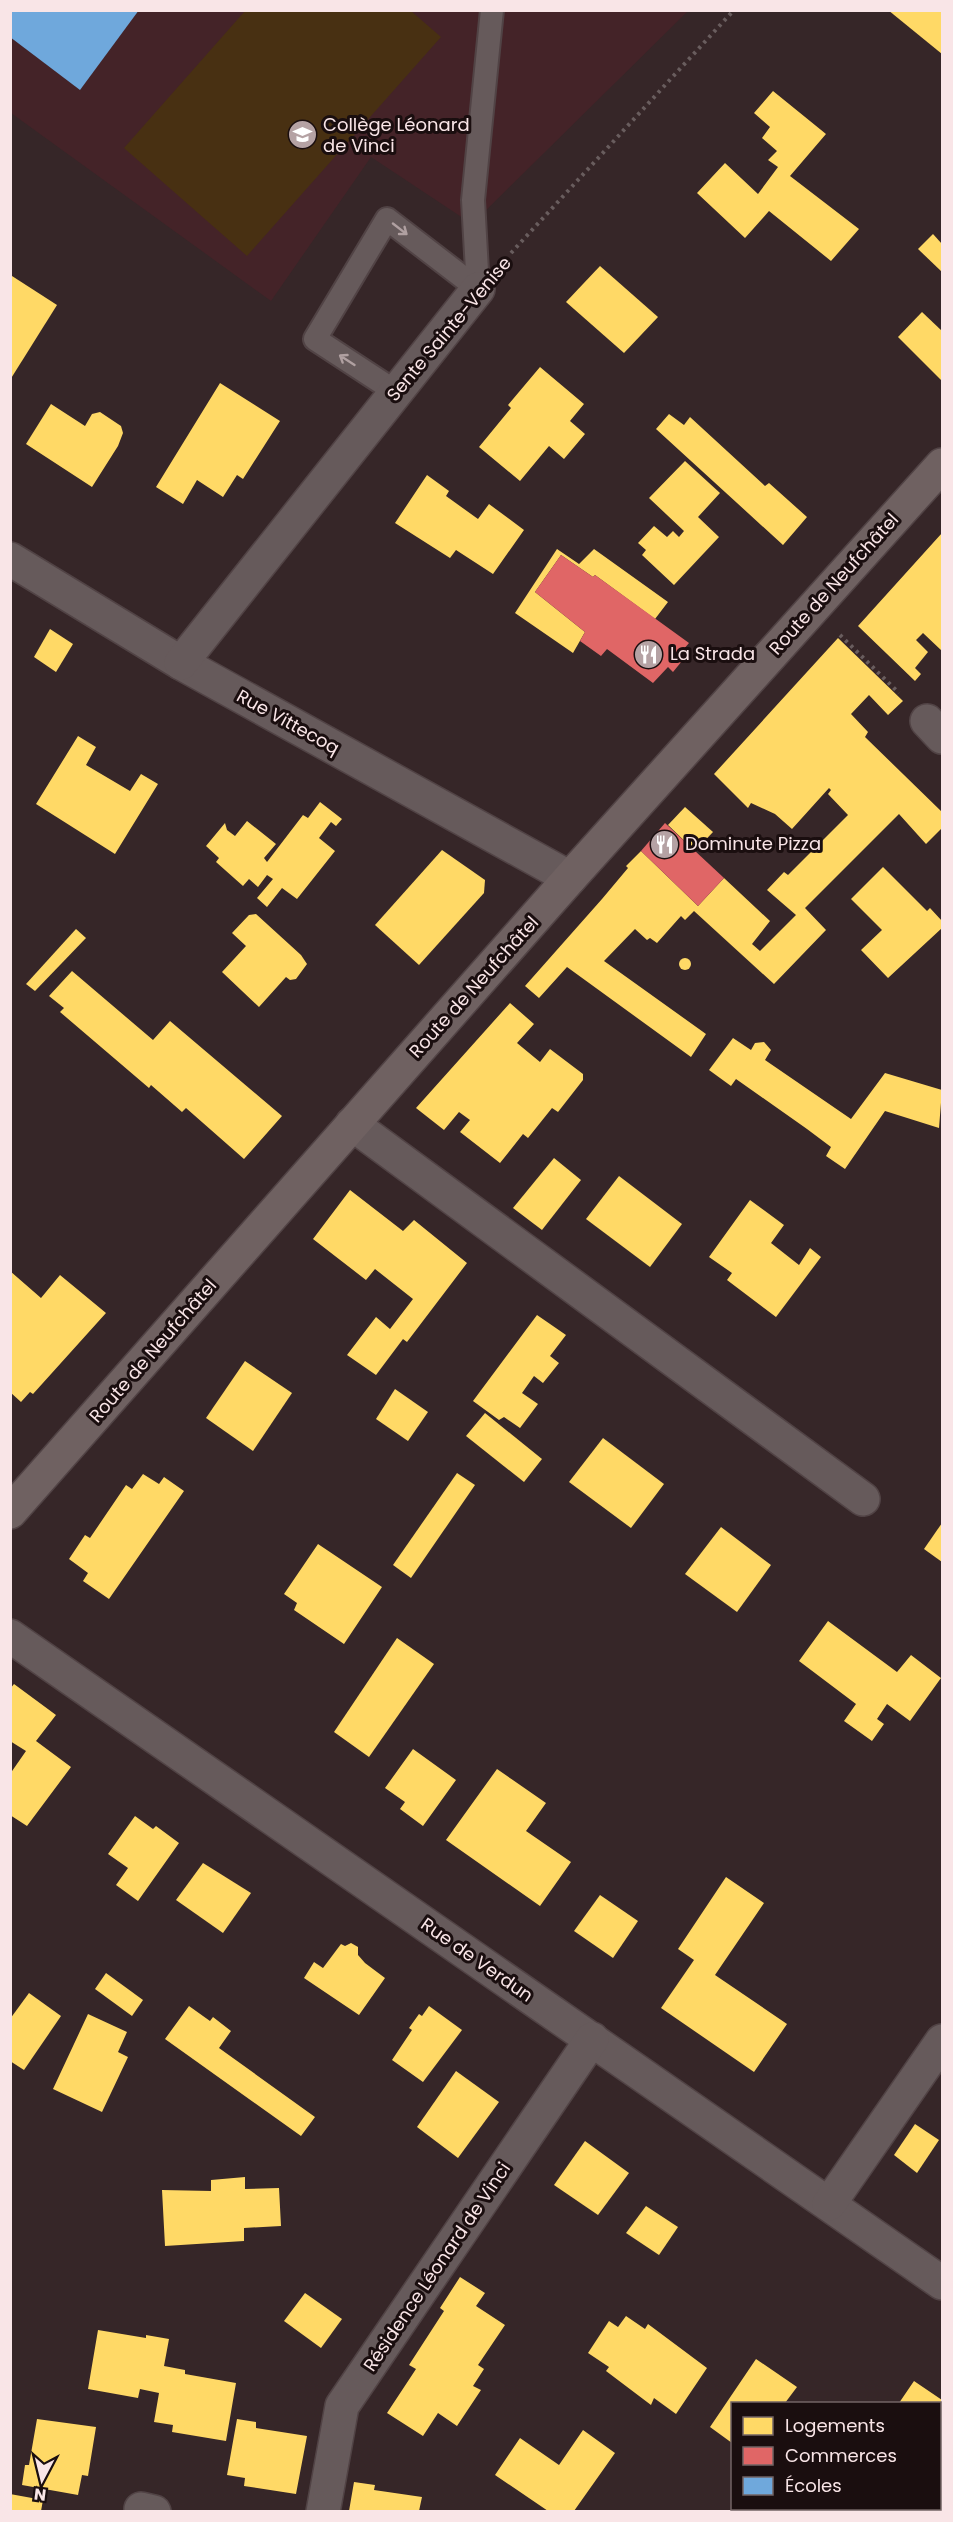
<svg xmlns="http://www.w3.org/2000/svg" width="953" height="2522" viewBox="0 0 953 2522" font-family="Poppins,sans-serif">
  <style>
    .built { fill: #442328 }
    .park { fill: #483012 }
    .homes { fill: #ffd966 }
    .shops { fill: #e06666 }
    .schools { fill: #6fa8dc }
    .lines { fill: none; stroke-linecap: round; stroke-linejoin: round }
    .service-casing { stroke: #514345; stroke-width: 26 }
    .minor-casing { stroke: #514345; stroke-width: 36 }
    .secondary-casing { stroke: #514345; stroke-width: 36 }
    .path { stroke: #695d5e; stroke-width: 4; stroke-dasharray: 3 4.5; stroke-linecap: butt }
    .service { stroke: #665a5b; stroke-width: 22 }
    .minor { stroke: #665a5b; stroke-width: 33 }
    .secondary { stroke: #6f6161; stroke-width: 33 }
    .oneway { stroke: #b0a0a1 }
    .labels { text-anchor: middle; stroke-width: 6; stroke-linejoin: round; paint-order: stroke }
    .poi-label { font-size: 18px; fill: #f9e5e7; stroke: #1a0e0f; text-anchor: start }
    .street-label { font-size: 18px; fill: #f9e5e7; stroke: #1a0e0f }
  </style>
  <rect width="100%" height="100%" fill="#362628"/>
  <path class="built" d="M11,11h677l-216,213 -101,-67 -100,144 -260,-188z"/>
  <path class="park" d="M245,11h166l30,26 -194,219 -123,-108z"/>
  <g class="homes">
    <path d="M888,10h54v44z"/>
    <path d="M773,91l53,43 -36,42 69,53 -28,32 -62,-50 -24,27 -48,-45 28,-30 33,31 20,-27 -10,-7 9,-9 -15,-13 8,-11 -16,-14z"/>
    <path d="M933,234l9,10v28l-24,-23z"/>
    <path d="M600,266l58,51 -34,36 -58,-51z"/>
    <path d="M12,276l45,29 -47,75v-102z"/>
    <path d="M922,312l20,19v50l-44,-44z"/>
    <path d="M540,367l44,37 -14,17 15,13 -21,25 -15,-13 -29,35 -41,-34 32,-39 -3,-3z"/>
    <path d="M220,383l60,38 -37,58 -6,-4 -14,22 -26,-17 -14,24 -27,-17z"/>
    <path d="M51,404l34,22 7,-12 8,-2 21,14 2,7 -5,13 -26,41 -66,-43z"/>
    <path d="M669,414l15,11 6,-8 75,69 4,-3 38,34 -24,28 -127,-116z"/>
    <path d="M685,461l35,32 -22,24 21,20 -45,48 -32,-30 4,-5 -8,-7 16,-17 13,11 6,-6 6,6 5,-6 -35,-33z"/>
    <path d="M427,475l22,16 -3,5 32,23 11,-15 35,26 -31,44 -37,-24 -6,8 -55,-35z"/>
    <path d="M942,533v118l-19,-18 -7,7 12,12 -13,16 6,6 -6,7 -57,-55z"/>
    <path d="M557,549l22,15 15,-15 74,53 -13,17 -60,-44 -2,2 -32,-22 -26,37 50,40 -12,21 -58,-40z"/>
    <path d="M50,629l23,15 -17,28 -22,-15z"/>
    <path d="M838,638l65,63 -15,14 -19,-20 -18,19 17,18 -3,5 77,75v16l-16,16 -27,-30 -94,94 21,22 -52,54 -80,-73 -9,9 -4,-4 -24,27 -7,-5 -3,2 -12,-11 -31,32 102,73 -15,23 -124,-90 -28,31 -14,-12 77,-87 26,-31 -2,-2 15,-15 57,55 26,-28 46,43 -18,23 8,7 36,-36 -29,-25 17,-18 4,3 60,-60 -20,-21 3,-4 -2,-2 -37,41 -17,-15 -24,-11 -3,5 -34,-34z"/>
    <path d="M78,736l18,11 -10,18 44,26 11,-17 17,10 -43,70 -79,-50z"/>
    <path d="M320,802l22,17 -6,7 -5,-4 -12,16 16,13 -38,48 -15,-11 -15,19 -10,-9 16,-19 -6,-4 -9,12 -9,-8 -6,7 -27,-24 3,-4 -13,-12 19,-23 2,7 8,6 12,-15 29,23 -12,14 3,4 36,-47 5,3z"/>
    <path d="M685,807l28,25 -18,19 -27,-26z"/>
    <path d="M442,850l43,30 -1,13 -65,72 -44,-40z"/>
    <path d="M883,867l44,44 3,-3 12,13v7l-54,50 -27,-28 21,-20 -31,-31z"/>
    <path d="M256,914l45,41 6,9 -11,15 -6,1 -4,-3 -27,30 -37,-35 24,-26 -14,-13 17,-18z"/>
    <path d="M76,929l10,9 -51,53 -9,-7z"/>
    <circle cx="685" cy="964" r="6"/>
    <path d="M72,971l81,69 17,-19 112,95 -38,43 -58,-51 -4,4 -31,-27 -2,3 -89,-76 4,-4 -15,-12z"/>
    <path d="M510,1003l24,21 -17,19 23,19 10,-13 33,25v6l-25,32 -6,-4 -24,30 -5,-4 -23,29 -40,-31 10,-12 -11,-8 -15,18 -28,-22z"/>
    <path d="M733,1038l18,12 4,-7 9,-1 7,8 -6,10 86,59 34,-46 57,17 -3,38 -54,-17 -40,58 -19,-13 5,-9 -24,-18 -71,-50 -5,7 -22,-16z"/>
    <path d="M554,1158l27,22 -39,50 -29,-22z"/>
    <path d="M619,1176l63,48 -32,43 -64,-48z"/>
    <path d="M350,1190l53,41 11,-11 53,43 -60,79 -4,-3 -27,36 -29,-20 29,-38 14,12 23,-30 -38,-30 -9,11 -53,-41z"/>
    <path d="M750,1200l34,25 -13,18 28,22 11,-17 11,9 -45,60 -49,-37 5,-7 -23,-16z"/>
    <path d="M10,1271l31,27 19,-23 46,38 -73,81 -3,-2 -9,10 -11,-10z"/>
    <path d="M537,1315l29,20 -16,21 9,7 -16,20 -9,-7 -12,17 16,11 -18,24 -16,-11 -5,3 -26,-19z"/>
    <path d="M245,1361l47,32 -39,58 -47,-33z"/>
    <path d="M395,1389l33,23 -20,29 -32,-22z"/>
    <path d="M485,1413l57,46 -18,23 -58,-46z"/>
    <path d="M603,1438l61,46 -33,44 -62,-46z"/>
    <path d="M457,1473l18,12 -64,93 -18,-13z"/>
    <path d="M143,1474l16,10 5,-7 20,14 -75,108 -26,-18 5,-8 -19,-14 16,-24 5,3 36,-53 6,4z"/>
    <path d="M942,1523v39l-18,-13z"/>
    <path d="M721,1527l50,38 -34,47 -52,-38z"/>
    <path d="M318,1544l64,43 -38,57 -50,-34 3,-7 -13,-9z"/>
    <path d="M828,1621l69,51 14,-17 30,23 -31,43 -23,-17 -10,15 7,5 -12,17 -28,-20 12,-17 -57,-43z"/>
    <path d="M397,1638l37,26 -65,93 -35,-25z"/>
    <path d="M14,1684l42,31 -20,26 35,26 -44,59 -17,-11v-41l16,-23 -16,-10v-52z"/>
    <path d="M413,1749l43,31 -33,46 -23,-17 5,-7 -20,-14z"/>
    <path d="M497,1769l49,34 -20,28 45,31 -31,44 -94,-66z"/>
    <path d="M135,1816l18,13 3,-3 23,17 -41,58 -22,-16 12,-17 -20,-14z"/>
    <path d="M203,1863l48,30 -28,40 -47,-33z"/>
    <path d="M726,1877l38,26 -49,72 72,49 -33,48 -93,-64 33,-48 -16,-11z"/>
    <path d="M600,1895l38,26 -25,37 -39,-27z"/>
    <path d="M351,1943l7,4v8l7,8 20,15 -26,37 -55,-37 10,-16 9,6 18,-24 4,2z"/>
    <path d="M106,1973l37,27 -11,16 -37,-27z"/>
    <path d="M29,1993l32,23 -37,54 -14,-9v-42z"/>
    <path d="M189,2006l21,15 3,-4 18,14 -12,17 96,69 -14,19 -136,-97z"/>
    <path d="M429,2006l33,24 -39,52 -31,-22 20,-30 -3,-2 10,-14 3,2z"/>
    <path d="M88,2014l39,18 -9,20 10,5 -26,55 -49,-23z"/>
    <path d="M456,2071l43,31 -41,56 -41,-31z"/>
    <path d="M915,2124l24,16 -22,33 -23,-18z"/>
    <path d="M585,2141l44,32 -31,42 -44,-30z"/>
    <path d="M245,2177v12l34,-1 2,38 -37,2v13l-79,5 -3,-56 49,1v-11z"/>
    <path d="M646,2206l32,21 -19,28 -33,-22z"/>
    <path d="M460,2277l25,16 -9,13 29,19 -27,40 6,4 -11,17 8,4 -24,36 -19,-13 -15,23 -36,-23 29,-44 -7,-4 35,-54 -4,-3z"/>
    <path d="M305,2293l37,26 -21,29 -37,-27z"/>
    <path d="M626,2316l19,13 3,-5 59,44 -31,46 -22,-16 -3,7 -45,-34 3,-4 -21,-14 21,-32 9,6z"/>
    <path d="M98,2330l48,8v-3l23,4 -5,27 21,4v4l51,9 -10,58 -54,-9 1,-7 -19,-3 5,-29 -19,-4 -2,9 -50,-9z"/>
    <path d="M756,2359l41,28 -12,16h-53v40l-22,-16z"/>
    <path d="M914,2381l28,19v34l-2,5 -1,-36h-40z"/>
    <path d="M37,2419l59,8 -8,49 -6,-1 -4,20 -56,-10 3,-20h4z"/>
    <path d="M237,2419l19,3v6l51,8 -11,58 -52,-8 1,-8 -18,-3z"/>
    <path d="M583,2430l32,23 -41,58h-26l-53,-36 25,-37 39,27z"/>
    <path d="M354,2482l21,3 -1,5 48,7 -3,14h-70z"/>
    <path d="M10,2494l33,6 -2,11h-31z"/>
  </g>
  <g class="shops">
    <path d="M561,555l32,22 2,-2 94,68 -12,14 5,4 -9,11 -5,-5 -15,16 -46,-34 -6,7 -21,-15 5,-9 -50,-40z"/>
    <path d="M665,823l59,55 -26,28 -57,-55z"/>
  </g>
  <path class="schools" d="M10,10h129l-59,80 -70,-53z"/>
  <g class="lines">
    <defs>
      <g id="service">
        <path d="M478,289l-5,-89 19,-190"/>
        <path d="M396,392l-81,-53 72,-120 91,70"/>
      </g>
      <g id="minor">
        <path d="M10,559l171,104 389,215"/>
        <path d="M181,663l297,-374"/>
        <path d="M927,721l15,16"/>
        <path d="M352,1124l511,375"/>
        <path d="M10,1636l932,647"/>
        <path d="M829,2204l113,-163"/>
        <path d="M141,2509l13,3"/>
        <path d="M323,2512l19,-106 250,-367"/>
      </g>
      <path id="secondary" d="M10,1512l560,-634 372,-413"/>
    </defs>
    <use href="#service" class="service-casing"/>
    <use href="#minor" class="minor-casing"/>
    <use href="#secondary" class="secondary-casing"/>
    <g class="path">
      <path d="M511,253l223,-243"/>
      <path d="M840,635l59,58"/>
    </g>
    <use href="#service" class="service"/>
    <use href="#minor" class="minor"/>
    <use href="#secondary" class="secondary"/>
  </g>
  <defs><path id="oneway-shaft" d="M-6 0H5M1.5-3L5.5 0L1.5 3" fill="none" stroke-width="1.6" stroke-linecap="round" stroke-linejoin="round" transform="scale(1.5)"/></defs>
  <g class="oneway">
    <use href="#oneway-shaft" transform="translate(400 229) rotate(38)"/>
    <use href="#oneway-shaft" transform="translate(347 360) rotate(-147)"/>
  </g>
  <defs>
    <symbol id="school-disc" viewBox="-11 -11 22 22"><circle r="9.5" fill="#b5a2a4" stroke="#1a0e0f"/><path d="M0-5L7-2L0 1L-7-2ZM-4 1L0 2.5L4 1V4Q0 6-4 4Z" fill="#fff"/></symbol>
    <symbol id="restaurant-disc" viewBox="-11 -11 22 22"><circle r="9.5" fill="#b5a2a4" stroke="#1a0e0f"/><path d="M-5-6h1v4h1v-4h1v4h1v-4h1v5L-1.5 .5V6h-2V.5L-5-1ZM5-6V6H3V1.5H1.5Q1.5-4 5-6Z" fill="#fff"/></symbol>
  </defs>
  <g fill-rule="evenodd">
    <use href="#school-disc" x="286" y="118" width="33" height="33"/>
    <use href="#restaurant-disc" x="632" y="638" width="33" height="33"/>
    <use href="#restaurant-disc" x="648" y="828" width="33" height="33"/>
  </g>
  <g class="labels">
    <g class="poi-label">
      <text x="323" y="131">Collège Léonard<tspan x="323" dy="21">de Vinci</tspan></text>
      <text x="670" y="660">La Strada</text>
      <text x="685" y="850">Dominute Pizza</text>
    </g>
    <g class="street-label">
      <text transform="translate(449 329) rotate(-50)" y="6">Sente Sainte-Venise</text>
      <text transform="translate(834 584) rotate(-48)" y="6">Route de Neufchâtel</text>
      <text transform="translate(288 722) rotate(29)" y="6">Rue Vittecoq</text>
      <text transform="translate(474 987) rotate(-48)" y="6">Route de Neufchâtel</text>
      <text transform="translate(153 1351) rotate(-49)" y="6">Route de Neufchâtel</text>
      <text transform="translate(477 1960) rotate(35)" y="6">Rue de Verdun</text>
      <text transform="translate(437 2267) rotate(-56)" y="6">Résidence Léonard de Vinci</text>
    </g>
  </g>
  <rect width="953" height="2522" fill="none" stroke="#f9e5e7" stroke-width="24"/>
  <rect x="731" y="2402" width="210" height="108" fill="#1a0e0f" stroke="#736465" stroke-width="1.5"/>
  <rect x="743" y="2417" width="30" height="18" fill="#ffd966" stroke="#736465" stroke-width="1.5"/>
  <text x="785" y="2432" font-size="18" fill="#f9e5e7">Logements</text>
  <rect x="743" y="2447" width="30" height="18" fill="#e06666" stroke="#736465" stroke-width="1.5"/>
  <text x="785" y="2462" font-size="18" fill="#f9e5e7">Commerces</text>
  <rect x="743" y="2477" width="30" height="18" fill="#6fa8dc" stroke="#736465" stroke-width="1.5"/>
  <text x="785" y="2492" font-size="18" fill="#f9e5e7">Écoles</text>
  <g transform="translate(42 2480) rotate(187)" stroke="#1a0e0f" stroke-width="4.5" paint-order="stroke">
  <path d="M0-4.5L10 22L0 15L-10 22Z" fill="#f9e5e7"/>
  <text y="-9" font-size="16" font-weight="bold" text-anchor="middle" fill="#f9e5e7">N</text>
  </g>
</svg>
